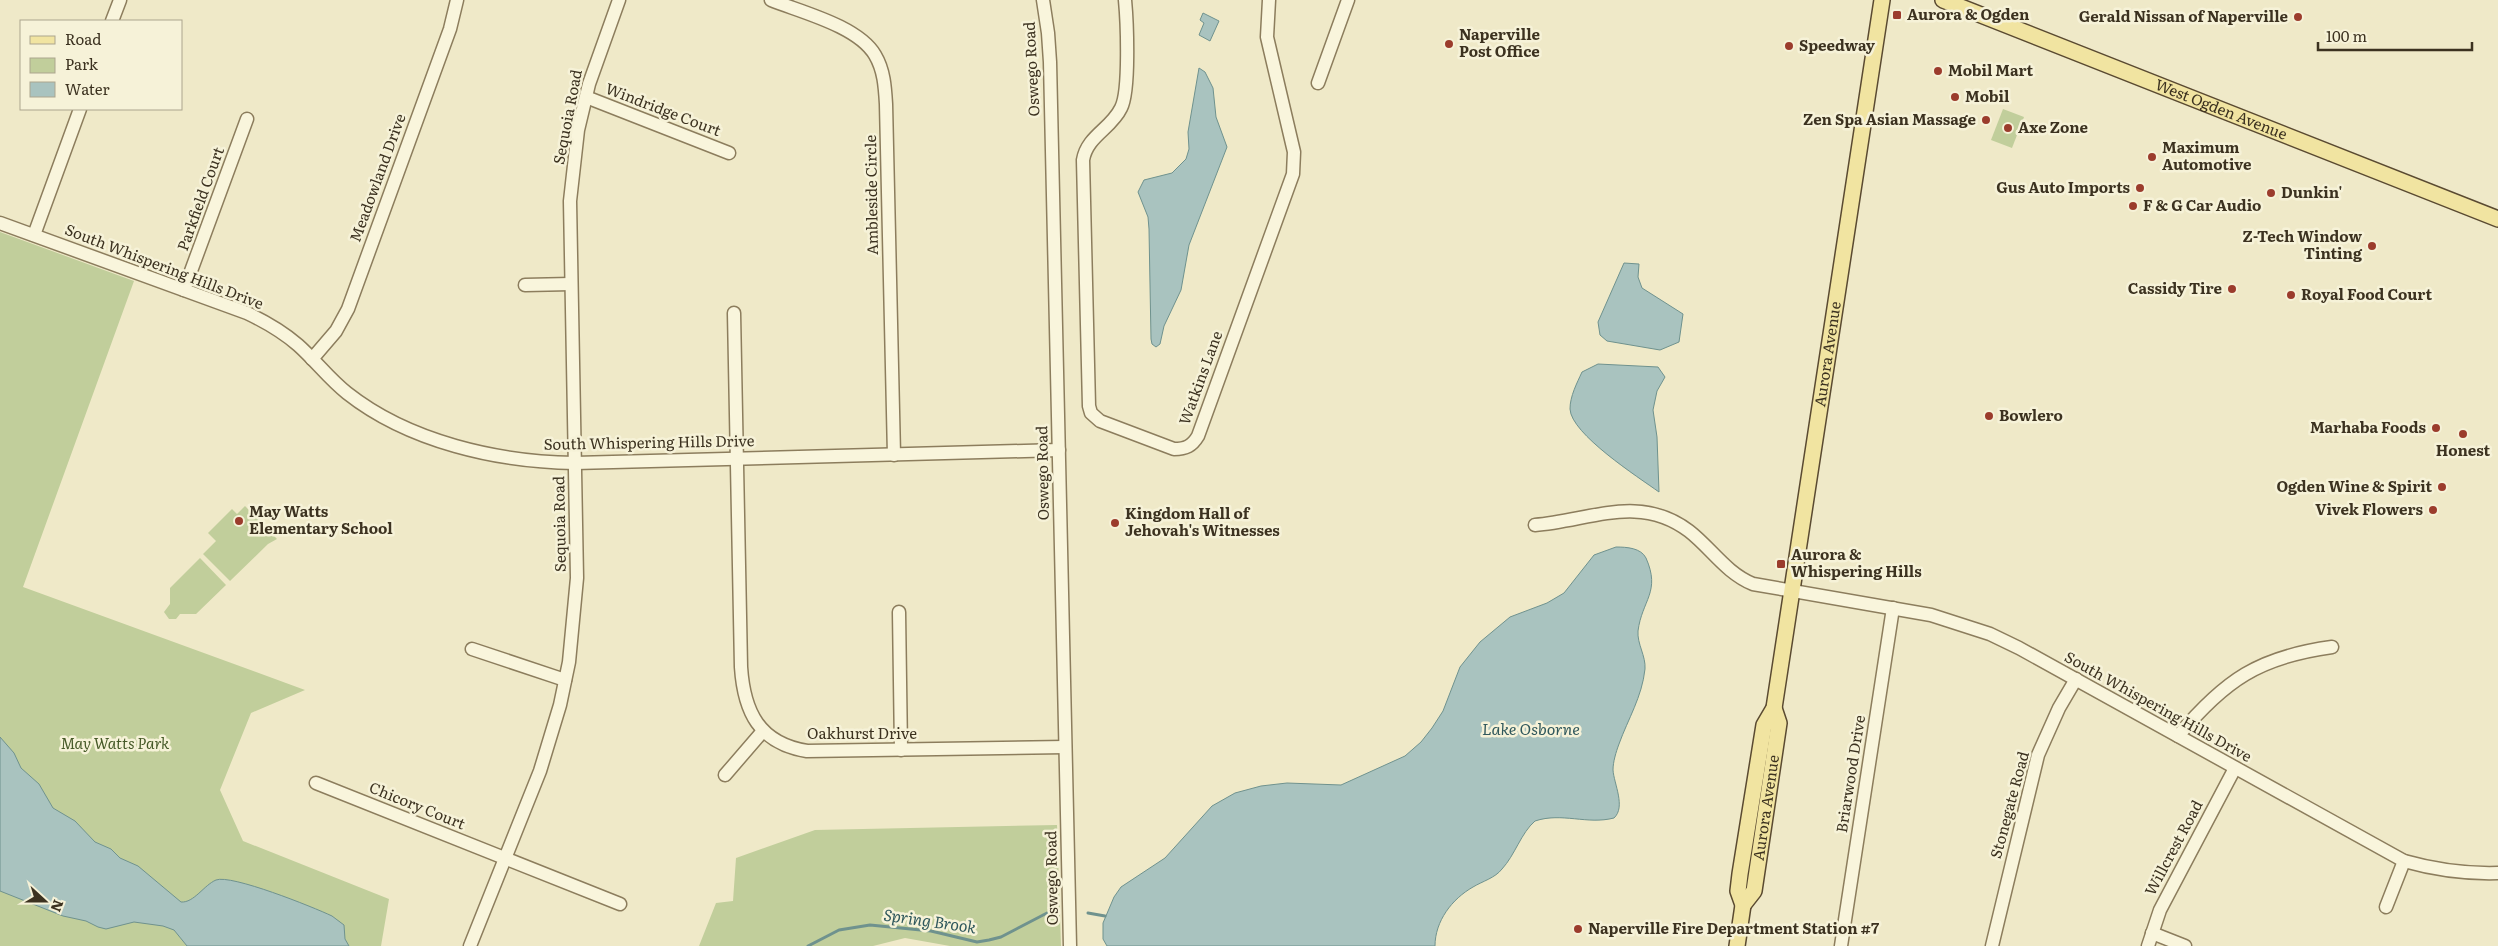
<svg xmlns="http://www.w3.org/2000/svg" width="2498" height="946" viewBox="0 0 2498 946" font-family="Literata,serif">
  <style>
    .green { fill: #c1ce9b }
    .water { fill: #a9c3bf; stroke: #6f928e }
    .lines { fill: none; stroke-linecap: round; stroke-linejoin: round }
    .stream { stroke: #6f928e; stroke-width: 3 }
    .minor-casing { stroke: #8c7d5d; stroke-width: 15 }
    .major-casing { stroke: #5a4a31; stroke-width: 18 }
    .minor { stroke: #f9f5dc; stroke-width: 12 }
    .major { stroke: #f1e4a1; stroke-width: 15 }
    .poi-dot { fill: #9b3c2c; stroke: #f6f2d8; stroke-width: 2 }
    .labels { text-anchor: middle; stroke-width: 5; stroke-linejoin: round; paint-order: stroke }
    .poi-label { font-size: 15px; font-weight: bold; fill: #3c3220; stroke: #f6f2d8; text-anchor: start }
    .street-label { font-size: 15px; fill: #3c3220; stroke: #f6f2d8 }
    .park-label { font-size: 15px; font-style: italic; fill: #455927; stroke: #f6f2d8 }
    .water-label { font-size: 16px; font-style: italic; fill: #30585c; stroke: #f6f2d8 }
  </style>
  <rect width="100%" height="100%" fill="#efe9c8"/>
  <g class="green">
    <path d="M2003,109l21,8 -12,31 -21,-8z"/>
    <path d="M0,232l134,49 -111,306 282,103 -54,23 -31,77 23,51 146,58 -8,47h-381z"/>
    <path d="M245,506l32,33 -9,5 -38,37 -27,-27 13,-13 -8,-8 24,-24 5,5z"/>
    <path d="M200,558l26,27 -30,29h-16l-4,5h-7l-5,-7 6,-8v-16z"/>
    <path d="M1057,825l4,121h-111l-45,-8 -32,8h-174l17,-43 17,-2 3,-43 79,-28z"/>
  </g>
  <g class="water">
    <path d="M1203,13l16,8 -9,20 -11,-6 5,-12 -4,-3z"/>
    <path d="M1199,68l6,4 8,16 3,29 11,30 -38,98 -8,45 -17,36 -4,18 -4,3 -4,-3 -1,-5 -2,-110 -1,-12 -10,-25 6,-12 28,-7 14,-14 3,-10 -1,-17z"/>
    <path d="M1624,263l15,1 -1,13 4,11 41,26 -4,28 -19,8 -53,-9 -7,-6 -2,-13z"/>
    <path d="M1598,364l60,3 7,10 -8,14 -4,19 4,27 2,55c-21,-15 -88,-58 -89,-83 0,-13 7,-26 12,-37z"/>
    <path d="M1616,547c11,0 25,1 30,11 15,34 -4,42 -8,73 -1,13 8,25 7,38 -3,28 -17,50 -26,75 -3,8 -6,18 -6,26 1,14 13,37 1,48 -27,7 -52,-6 -79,3 -14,12 -20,34 -33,48 -7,9 -19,12 -29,18 -21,12 -38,34 -38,59h-328l-4,-7v-16l11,-26 7,-10 44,-29 47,-52 23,-13 26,-7 26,-3 54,2 64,-29 16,-14 11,-14 11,-17 17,-44 20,-25 30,-25 37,-14 17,-10 30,-38z"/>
    <path d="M0,737l14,16 7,15 18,16 14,24 22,13 20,21 16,7 9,9 18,8 43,36c13,1 23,-17 35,-22 15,-6 97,27 116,36l12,9 1,14 4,7h-162l-13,-16 -11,-4 -29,-4 -28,7 -8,-2 -12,-6 -23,-5 -63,-25z"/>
  </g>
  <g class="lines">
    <g class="stream">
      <path d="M1088,913l17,3"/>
      <path d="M808,946l31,-16 31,-5 61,6 46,11 12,-2 12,-3 46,-24"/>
    </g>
    <defs>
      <g id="minor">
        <path d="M771,0c30,12 87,26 104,55 9,15 10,32 11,49l8,351"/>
        <path d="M1043,0l5,33 2,29 20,884"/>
        <path d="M1125,0c2,21 5,91 -4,108 -10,21 -34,28 -38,52l6,246 2,7 9,8 74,28c12,0 18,-3 24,-13l95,-262 1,-22 -27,-115 2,-37"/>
        <path d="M112,21l8,-21"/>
        <path d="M1318,83l30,-83"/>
        <path d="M586,97l143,56"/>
        <path d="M0,223l247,90c19,9 36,19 51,32 17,15 31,34 49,48 62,49 151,69 228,70l484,-13"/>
        <path d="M34,235l46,-126"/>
        <path d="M525,285l46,-1"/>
        <path d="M184,290l63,-171"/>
        <path d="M734,313l7,354c3,45 18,76 66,84l258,-4"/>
        <path d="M312,359l24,-28 12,-22 102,-280 7,-29"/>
        <path d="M1535,525c54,-4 104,-32 154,6 22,17 37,42 64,53l178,31 59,19 29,14 385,213c32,9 61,13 94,12"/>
        <path d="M899,612l2,138"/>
        <path d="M472,649l93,31"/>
        <path d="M2178,736c47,-56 81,-79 154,-89"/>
        <path d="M725,775l38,-44"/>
        <path d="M316,783l304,121"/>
        <path d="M2386,907l18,-46"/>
        <path d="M2152,933l33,13"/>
        <path d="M470,946l70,-175 20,-66 9,-43 8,-84 -7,-377 8,-71 11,-46 30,-84"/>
        <path d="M1841,946l52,-338"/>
        <path d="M1992,946l46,-191 21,-47 17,-29"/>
        <path d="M2148,946l12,-36 75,-142"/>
      </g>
      <g id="major">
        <path id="s1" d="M1943,0l555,219"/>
        <path id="s2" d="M1743,905l11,-14 25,-168 -5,-15"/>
        <path id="s3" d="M1737,946l6,-41 -5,-14 2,-17 24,-149 10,-17 108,-708"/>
      </g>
    </defs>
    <use href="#minor" class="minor-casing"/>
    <use href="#major" class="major-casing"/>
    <use href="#minor" class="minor"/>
    <use href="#major" class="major"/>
  </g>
  <g class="poi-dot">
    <rect x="1892" y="10" width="10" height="10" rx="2.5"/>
    <circle cx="2298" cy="17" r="5"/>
    <circle cx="1449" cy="44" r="5"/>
    <circle cx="1789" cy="46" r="5"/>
    <circle cx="1938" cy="71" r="5"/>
    <circle cx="1955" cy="97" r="5"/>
    <circle cx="1986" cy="120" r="5"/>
    <circle cx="2008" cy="128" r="5"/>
    <circle cx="2152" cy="157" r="5"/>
    <circle cx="2140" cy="188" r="5"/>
    <circle cx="2271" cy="193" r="5"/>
    <circle cx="2133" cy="206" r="5"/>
    <circle cx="2372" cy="246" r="5"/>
    <circle cx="2232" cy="289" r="5"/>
    <circle cx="2291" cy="295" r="5"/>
    <circle cx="1989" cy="416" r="5"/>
    <circle cx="2436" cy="428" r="5"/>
    <circle cx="2463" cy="434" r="5"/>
    <circle cx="2442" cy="487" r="5"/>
    <circle cx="2433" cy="510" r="5"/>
    <circle cx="239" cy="521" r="5"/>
    <circle cx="1115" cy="523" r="5"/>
    <rect x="1776" y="559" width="10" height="10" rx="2.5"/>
    <circle cx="1578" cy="929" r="5"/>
  </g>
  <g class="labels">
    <g class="poi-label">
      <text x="1907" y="20">Aurora &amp; Ogden</text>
      <text x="2288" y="22" text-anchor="end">Gerald Nissan of Naperville</text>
      <text x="1459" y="40">Naperville<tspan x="1459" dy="17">Post Office</tspan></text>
      <text x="1799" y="51">Speedway</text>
      <text x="1948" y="76">Mobil Mart</text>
      <text x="1965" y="102">Mobil</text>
      <text x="1976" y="125" text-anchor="end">Zen Spa Asian Massage</text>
      <text x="2018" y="133">Axe Zone</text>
      <text x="2162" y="153">Maximum<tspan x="2162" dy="17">Automotive</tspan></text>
      <text x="2130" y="193" text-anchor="end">Gus Auto Imports</text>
      <text x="2281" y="198">Dunkin'</text>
      <text x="2143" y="211">F &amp; G Car Audio</text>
      <text x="2362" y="242" text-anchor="end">Z-Tech Window<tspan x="2362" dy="17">Tinting</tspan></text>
      <text x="2222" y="294" text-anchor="end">Cassidy Tire</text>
      <text x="2301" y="300">Royal Food Court</text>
      <text x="1999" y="421">Bowlero</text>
      <text x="2426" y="433" text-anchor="end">Marhaba Foods</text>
      <text x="2463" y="456" text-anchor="middle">Honest</text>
      <text x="2432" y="492" text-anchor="end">Ogden Wine &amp; Spirit</text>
      <text x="2423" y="515" text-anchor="end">Vivek Flowers</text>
      <text x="249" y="517">May Watts<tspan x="249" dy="17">Elementary School</tspan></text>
      <text x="1125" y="519">Kingdom Hall of<tspan x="1125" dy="17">Jehovah's Witnesses</tspan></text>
      <text x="1791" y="560">Aurora &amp;<tspan x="1791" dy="17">Whispering Hills</tspan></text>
      <text x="1588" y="934">Naperville Fire Department Station #7</text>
    </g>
    <g class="street-label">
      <text transform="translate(1032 69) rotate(-93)" y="5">Oswego Road</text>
      <text dy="5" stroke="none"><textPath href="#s1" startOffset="299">West Ogden Avenue</textPath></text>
      <text transform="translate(663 110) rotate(21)" y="5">Windridge Court</text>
      <text transform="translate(568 117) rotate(-79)" y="5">Sequoia Road</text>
      <text transform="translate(378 178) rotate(-70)" y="5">Meadowland Drive</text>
      <text transform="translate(872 195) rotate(-91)" y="5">Ambleside Circle</text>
      <text transform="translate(201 199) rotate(-70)" y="5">Parkfield Court</text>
      <text transform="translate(164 267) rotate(21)" y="5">South Whispering Hills Drive</text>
      <text dy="5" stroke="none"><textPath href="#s3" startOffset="602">Aurora Avenue</textPath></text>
      <text transform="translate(1201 378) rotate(-70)" y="5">Watkins Lane</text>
      <text transform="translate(649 443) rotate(-1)" y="5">South Whispering Hills Drive</text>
      <text transform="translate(1043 473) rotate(-91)" y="5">Oswego Road</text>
      <text transform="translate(560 524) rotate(-91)" y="5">Sequoia Road</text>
      <text transform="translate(2158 707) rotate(29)" y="5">South Whispering Hills Drive</text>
      <text x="862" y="739">Oakhurst Drive</text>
      <text transform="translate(1851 774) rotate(-81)" y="5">Briarwood Drive</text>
      <text transform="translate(2010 805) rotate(-75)" y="5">Stonegate Road</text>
      <text transform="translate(417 806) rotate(22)" y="5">Chicory Court</text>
      <text dy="5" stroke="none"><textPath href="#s2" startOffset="102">Aurora Avenue</textPath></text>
      <text transform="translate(2174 848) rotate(-62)" y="5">Willcrest Road</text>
      <text transform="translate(1052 878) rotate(-91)" y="5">Oswego Road</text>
    </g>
    <g class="park-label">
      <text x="115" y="749">May Watts Park</text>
    </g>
    <g class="water-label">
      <text x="1531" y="735">Lake Osborne</text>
      <text transform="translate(930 921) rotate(8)" y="6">Spring Brook</text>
    </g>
  </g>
  <rect x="20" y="20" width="162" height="90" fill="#f6f2d8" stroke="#aca58e"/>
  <rect x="30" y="36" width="25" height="8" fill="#f1e4a1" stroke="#aca58e"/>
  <text x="65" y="45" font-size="15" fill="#3c3220">Road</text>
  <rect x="30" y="58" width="25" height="15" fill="#c1ce9b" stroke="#aca58e"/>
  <text x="65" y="70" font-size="15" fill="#3c3220">Park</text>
  <rect x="30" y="82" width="25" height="15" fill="#a9c3bf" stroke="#aca58e"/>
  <text x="65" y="95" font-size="15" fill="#3c3220">Water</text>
  <g transform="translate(45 901) rotate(111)" stroke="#f6f2d8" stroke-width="4" paint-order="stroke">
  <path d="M0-4L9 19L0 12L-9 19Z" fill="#3c3220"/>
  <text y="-8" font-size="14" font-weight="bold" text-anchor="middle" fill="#3c3220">N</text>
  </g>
  <path d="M2318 42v8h154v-8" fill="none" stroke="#3c3220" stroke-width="2.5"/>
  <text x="2326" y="42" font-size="15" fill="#3c3220" stroke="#f6f2d8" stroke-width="4" paint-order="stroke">100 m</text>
</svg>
